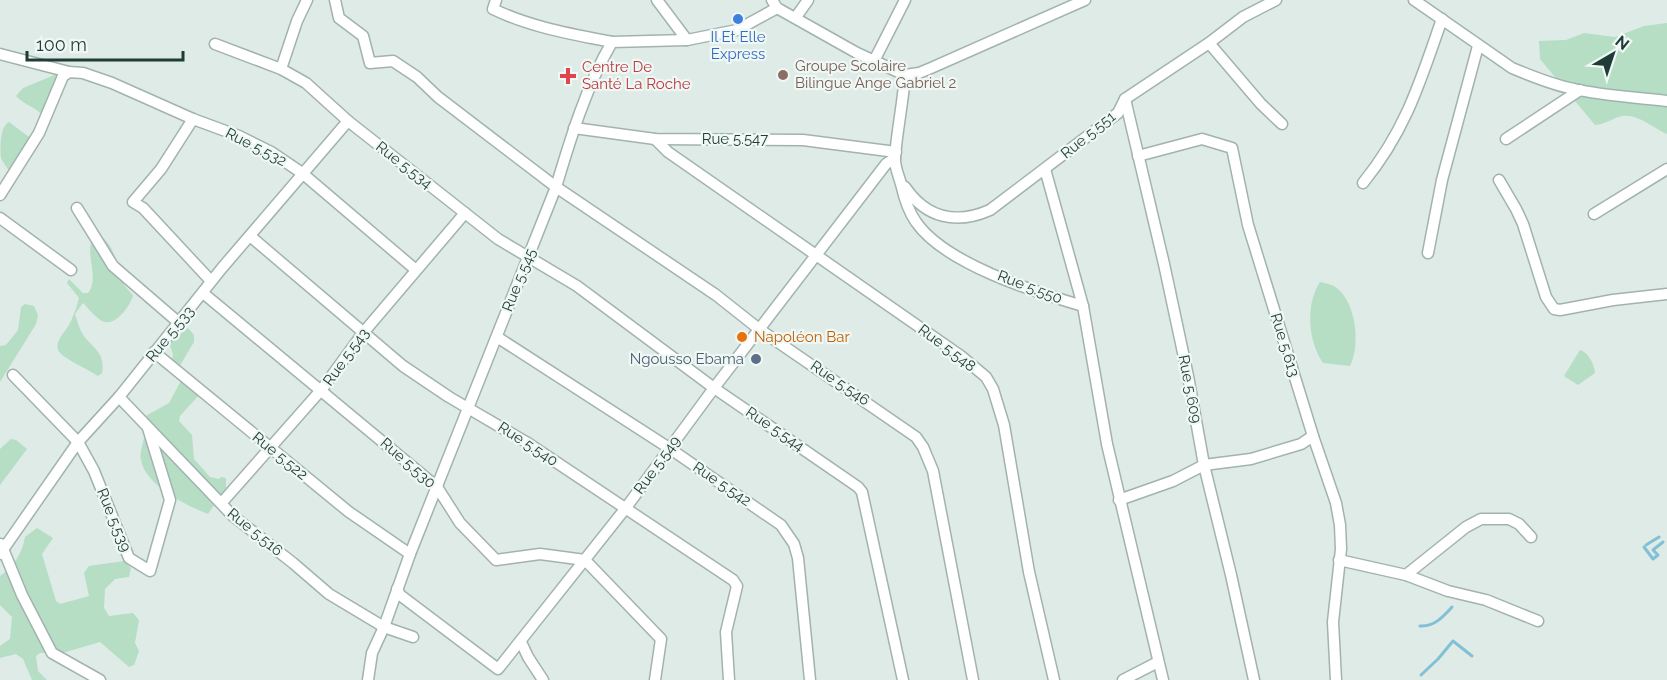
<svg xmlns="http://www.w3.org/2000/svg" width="1667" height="680" viewBox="0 0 1667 680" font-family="Raleway,sans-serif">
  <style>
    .green { fill: #b5dec4 }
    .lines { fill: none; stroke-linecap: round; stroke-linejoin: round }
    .stream { stroke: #82c0d5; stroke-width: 3 }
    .minor-casing { stroke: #a2b3af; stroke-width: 13 }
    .minor { stroke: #fff; stroke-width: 10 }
    .shop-dot { fill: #3f7fe0; stroke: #eff8f4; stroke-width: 2 }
    .education-dot { fill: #8d6e63; stroke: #eff8f4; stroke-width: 2 }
    .health-dot { fill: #e0444e; stroke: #eff8f4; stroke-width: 2 }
    .food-dot { fill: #e8710a; stroke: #eff8f4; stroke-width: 2 }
    .service-dot { fill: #5c6f8a; stroke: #eff8f4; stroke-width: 2 }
    .labels { text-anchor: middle; stroke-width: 4.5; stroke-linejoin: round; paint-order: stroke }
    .shop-label { font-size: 15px; fill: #366cbe; stroke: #eff8f4 }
    .education-label { font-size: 15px; fill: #785e54; stroke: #eff8f4; text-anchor: start }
    .health-label { font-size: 15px; fill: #be3a42; stroke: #eff8f4; text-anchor: start }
    .street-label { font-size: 15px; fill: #1f3c37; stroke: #eff8f4 }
    .food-label { font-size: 15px; fill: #c56008; stroke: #eff8f4; text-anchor: start }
    .service-label { font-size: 15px; fill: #4e5e75; stroke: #eff8f4; text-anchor: end }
  </style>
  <rect width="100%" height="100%" fill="#dfebe7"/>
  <g class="green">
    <path d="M1667,23v111c-12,-5 -30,-21 -45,-18 -9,2 -16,8 -27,9l-55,-66 -1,-18 27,-1 18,-7 31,4 29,-11z"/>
    <path d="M57,74c7,25 2,20 -6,41 -12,31 -16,35 -42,56 -2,-4 -6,-8 -8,-13 -1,-11 -1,-32 8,-36l20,15 8,-5 6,-16c-8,-10 -19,-11 -27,-20l7,-8z"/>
    <path d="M100,234c4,5 10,10 12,16 10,21 1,25 21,45 -2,11 -19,33 -31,26 -7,-4 -13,-12 -19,-18l-8,11c2,6 4,14 7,19 9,15 24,18 20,40l-4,3c-11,-7 -23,-12 -33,-19 -18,-11 1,-24 6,-36 3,-7 6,-15 8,-23l-12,-15 2,-4 14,14h5c13,-16 -6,-42 7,-57z"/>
    <path d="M1320,282c5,1 10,2 14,4 22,14 27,58 16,80l-27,-3c-15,-22 -18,-58 -3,-81z"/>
    <path d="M25,304l9,2 4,9 -2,9 -36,58v-36l6,-1 12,-15 3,-23z"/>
    <path d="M188,328l6,7v7l-15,25 20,28 -19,21 -1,5 13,14 2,24 16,18 9,2 2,-2 5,1v10l-18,26c-21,-8 -63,-29 -67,-54 -2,-7 3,-19 4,-27l-3,-5v-10l27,-15 13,-24 -10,-16 1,-9 -4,-11z"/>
    <path d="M1580,350c9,3 14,14 15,23l-17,12 -14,-9z"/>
    <path d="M11,439l5,1 11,9 -27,36v-36z"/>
    <path d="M37,528l16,10 -11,16 14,47 4,3 29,-8 -5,-23 5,-7 35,-5 7,7 -2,9 -14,2 -10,10 -1,19 5,8 24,-3 6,7 -4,23 4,8 -5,14 -5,2 -29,-25 -34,10 -26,1 -4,3 2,15 9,9h-15l-9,-21 -7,-5 -16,4v-12l10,-7 2,-22 -12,-12v-29c14,-10 22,-22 25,-39z"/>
  </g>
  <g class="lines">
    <g class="stream">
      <path d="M1646,545l13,-8"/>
      <path d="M1644,547l9,12 5,-4 -5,-5 10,-8"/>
      <path d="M1420,626c14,1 23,-9 32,-19"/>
      <path d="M1421,675l17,-16 15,-18 19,15"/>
    </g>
    <defs>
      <g id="minor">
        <path d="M307,0l-10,21 -16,48 25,14 42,38 150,118 79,47 137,102 144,99 4,5 41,188"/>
        <path d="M335,0l4,18 24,18 7,27 23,-2 24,16 21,20 118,90 160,108 43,34 157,108 7,10 10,24 40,209"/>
        <path d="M496,0l-3,9c37,18 78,25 119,33"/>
        <path d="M657,0l30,40"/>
        <path d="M772,0l5,8 80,45 48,22c-2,28 -8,55 -10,82 -1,9 4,19 6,27 3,13 7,27 15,38 29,42 119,70 167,84l24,138 56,236"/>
        <path d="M1414,0l98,68c19,8 41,17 62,21 30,7 62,8 93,12"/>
        <path d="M796,17l12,-17"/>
        <path d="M1209,43l52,61 21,20"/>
        <path d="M215,44l66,25"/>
        <path d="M0,54l69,18 14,1 29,10 81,36 46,17 32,16 31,21 114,97"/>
        <path d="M874,61l31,-61"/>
        <path d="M905,75l14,-2 12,-5 154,-68"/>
        <path d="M1125,99l39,165 24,112 16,89 27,110 23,105"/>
        <path d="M193,119l-32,50 -28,33 10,6 68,73"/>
        <path d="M574,128l81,11 148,1 93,12"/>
        <path d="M655,139l13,13 293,204 25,21 7,12 11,36 25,147 25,108"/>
        <path d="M1506,139l74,-49"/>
        <path d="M1045,169l38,137"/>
        <path d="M1499,180l17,29 7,15 23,73 8,12 6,1 53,-10 54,-6"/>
        <path d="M1363,183c43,-53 57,-101 79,-164"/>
        <path d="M905,187c21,31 51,38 85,23l128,-97 7,-14 84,-56 34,-26 33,-17"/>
        <path d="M0,195l39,-62 24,-57 6,-4"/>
        <path d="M77,208l36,58 65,56"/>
        <path d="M1594,214l73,-45"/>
        <path d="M0,218l71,52"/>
        <path d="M250,236l153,130 46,31 77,45 207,138 4,6 -11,46 3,48"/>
        <path d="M1428,253l14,-73 36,-134"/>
        <path d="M203,293l234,194 23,36 36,37 44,-6 45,6 76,79 -6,41"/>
        <path d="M497,337l172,111 112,77 13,19 4,14 12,122"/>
        <path d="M154,352l195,160 61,42"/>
        <path d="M13,375l65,67 16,29 35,87 21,13 20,-71 -22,-72"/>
        <path d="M119,397l114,119 60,47 36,31 55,33 29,10"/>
        <path d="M1313,436l23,67 4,22 1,24 -8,73 3,58"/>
        <path d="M225,499l97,-110 41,-56 102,-120"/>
        <path d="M1119,500l54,-19 31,-16 47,-6 50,-15 12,-8 -65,-211 -16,-77 -30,-9 -64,17"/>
        <path d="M1,544l21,51 30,58 48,27"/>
        <path d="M0,554l78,-112 41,-45 103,-129 126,-147"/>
        <path d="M1339,560l67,15 42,16 38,9 52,21"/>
        <path d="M1406,575l60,-48 15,-8h28l10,5 12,13"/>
        <path d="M397,589l3,6 98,74 127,-160 89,-121 172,-224 9,-6"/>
        <path d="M521,642l7,15 15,23"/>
        <path d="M368,680l4,-27 12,-26 26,-73 146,-367c15,-50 30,-100 56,-145l75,-2 50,-10 40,-22"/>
        <path d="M1123,680l35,-18"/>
      </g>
    </defs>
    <use href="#minor" class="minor-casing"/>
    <use href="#minor" class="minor"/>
  </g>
  <circle class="shop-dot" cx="738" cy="19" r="6"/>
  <circle class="education-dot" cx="783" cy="75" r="6"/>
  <path class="health-dot" d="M565 67h6v6h6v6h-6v6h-6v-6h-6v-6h6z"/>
  <circle class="food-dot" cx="742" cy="337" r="6"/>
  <circle class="service-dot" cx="756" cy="359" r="6"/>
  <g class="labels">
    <g class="shop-label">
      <text x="738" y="42">Il Et Elle<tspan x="738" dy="17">Express</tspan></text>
    </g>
    <g class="education-label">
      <text x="795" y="71">Groupe Scolaire<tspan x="795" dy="17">Bilingue Ange Gabriel 2</tspan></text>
    </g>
    <g class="health-label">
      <text x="582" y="72">Centre De<tspan x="582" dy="17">Santé La Roche</tspan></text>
    </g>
    <g class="street-label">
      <text transform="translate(1088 135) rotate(-39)" y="5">Rue 5.551</text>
      <text x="735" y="144">Rue 5.547</text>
      <text transform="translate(256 147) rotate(27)" y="5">Rue 5.532</text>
      <text transform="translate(404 165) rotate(38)" y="5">Rue 5.534</text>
      <text transform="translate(519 280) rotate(-68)" y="5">Rue 5.545</text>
      <text transform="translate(1030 287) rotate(21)" y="5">Rue 5.550</text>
      <text transform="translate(170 334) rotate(-51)" y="5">Rue 5.533</text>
      <text transform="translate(1285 345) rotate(73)" y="5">Rue 5.613</text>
      <text transform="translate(947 348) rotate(37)" y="5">Rue 5.548</text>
      <text transform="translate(346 357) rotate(-54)" y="5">Rue 5.543</text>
      <text transform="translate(840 383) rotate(34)" y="5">Rue 5.546</text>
      <text transform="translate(1190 389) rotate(79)" y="5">Rue 5.609</text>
      <text transform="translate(775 429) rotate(34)" y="5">Rue 5.544</text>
      <text transform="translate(528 444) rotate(33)" y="5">Rue 5.540</text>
      <text transform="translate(280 456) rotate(39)" y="5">Rue 5.522</text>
      <text transform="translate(408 463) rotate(41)" y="5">Rue 5.530</text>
      <text transform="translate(657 465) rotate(-54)" y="5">Rue 5.549</text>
      <text transform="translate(722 484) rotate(34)" y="5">Rue 5.542</text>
      <text transform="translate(114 520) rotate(68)" y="5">Rue 5.539</text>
      <text transform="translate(255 532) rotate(39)" y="5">Rue 5.516</text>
    </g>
    <g class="food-label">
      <text x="754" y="342">Napoléon Bar</text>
    </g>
    <g class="service-label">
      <text x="744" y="364">Ngousso Ebama</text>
    </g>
  </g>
  <g transform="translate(1613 54) rotate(39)" stroke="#eff8f4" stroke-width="4.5" paint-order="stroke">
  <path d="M0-4.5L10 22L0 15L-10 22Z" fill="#1f3c37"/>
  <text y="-9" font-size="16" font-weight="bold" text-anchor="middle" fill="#1f3c37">N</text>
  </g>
  <path d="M27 51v9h156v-9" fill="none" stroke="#1f3c37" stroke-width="3"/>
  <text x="36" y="51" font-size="18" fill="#1f3c37" stroke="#eff8f4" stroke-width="4.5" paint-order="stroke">100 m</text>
</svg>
